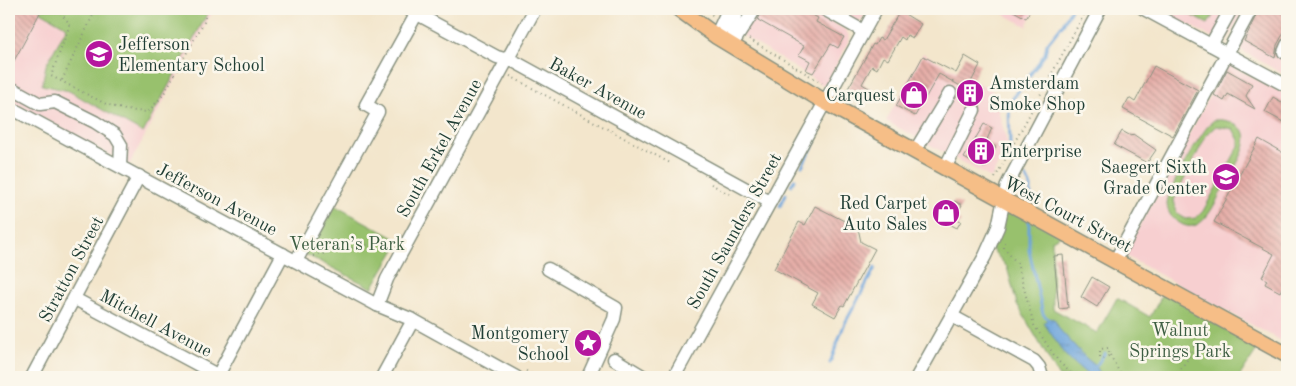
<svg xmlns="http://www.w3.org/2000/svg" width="1296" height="386" viewBox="0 0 1296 386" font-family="'Old Standard TT',serif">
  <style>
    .built { fill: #f7cfd0 }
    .park { fill: #98c16d; stroke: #5c7f50; fill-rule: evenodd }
    .water { fill: url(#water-ripples); stroke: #457087 }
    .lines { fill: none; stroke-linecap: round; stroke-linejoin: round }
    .stream { stroke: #6ba3da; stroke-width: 3 }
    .building { fill: url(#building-back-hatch) }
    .minor-casing { stroke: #899280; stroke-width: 15 }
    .major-casing { stroke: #899280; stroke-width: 18 }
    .path { stroke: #899280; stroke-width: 2; stroke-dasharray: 1 4; stroke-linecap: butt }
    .minor { stroke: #fff; stroke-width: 12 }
    .major { stroke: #f6be87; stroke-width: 15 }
    .labels { text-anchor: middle; stroke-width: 5; stroke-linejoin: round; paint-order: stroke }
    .poi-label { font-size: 18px; fill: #1f3d34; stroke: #fbf7ec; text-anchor: end }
    .street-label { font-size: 18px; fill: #1f3d34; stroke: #fbf7ec }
    .park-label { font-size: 18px; fill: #3d5e42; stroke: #fbf7ec }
  </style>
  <defs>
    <pattern id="water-ripples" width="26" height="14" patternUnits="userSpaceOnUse" patternTransform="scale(1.25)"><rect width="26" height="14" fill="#6ba3da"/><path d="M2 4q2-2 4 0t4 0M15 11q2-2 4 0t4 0" fill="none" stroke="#5786b2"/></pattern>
    <pattern id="building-back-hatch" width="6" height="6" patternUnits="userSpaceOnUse" patternTransform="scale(1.25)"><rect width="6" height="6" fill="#e6aea8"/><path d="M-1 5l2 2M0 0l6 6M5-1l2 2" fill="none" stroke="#ba8f8a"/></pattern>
  </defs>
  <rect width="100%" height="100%" fill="#fbf7ec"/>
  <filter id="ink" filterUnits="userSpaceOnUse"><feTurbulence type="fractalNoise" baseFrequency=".02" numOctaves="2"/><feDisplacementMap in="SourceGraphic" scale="10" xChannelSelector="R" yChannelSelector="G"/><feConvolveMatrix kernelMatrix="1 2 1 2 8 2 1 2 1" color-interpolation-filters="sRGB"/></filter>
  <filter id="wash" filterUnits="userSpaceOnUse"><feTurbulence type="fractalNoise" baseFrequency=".0096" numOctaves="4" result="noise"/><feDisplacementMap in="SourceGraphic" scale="20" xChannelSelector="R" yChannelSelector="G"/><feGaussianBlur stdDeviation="1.12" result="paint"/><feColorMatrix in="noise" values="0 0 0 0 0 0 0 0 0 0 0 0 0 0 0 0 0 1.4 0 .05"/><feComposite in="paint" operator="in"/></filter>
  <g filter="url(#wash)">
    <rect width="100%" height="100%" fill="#f3e6cc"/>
    <g class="built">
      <path d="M9,9h205l-85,156 -120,-65z"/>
      <path d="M722,9h85l39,21 4,8 -23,45 -4,2 -107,-66z"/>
      <path d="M833,9h34l-5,10 -5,3z"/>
      <path d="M994,9h42l-9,15 1,3z"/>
      <path d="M1158,9h87l-19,33 -3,1z"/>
      <path d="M1256,9h31v67l-50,-28z"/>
      <path d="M923,53l70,38 15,55 -17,32 -105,-57z"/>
      <path d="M1227,64l60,31v249l-163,-89z"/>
    </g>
    <g class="park">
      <path d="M42,9h168l-67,124 -74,-42 -27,-6 4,-20 21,-38 -26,-15z"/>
      <path d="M1179,9h38l-9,15z"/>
      <path d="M1214,120c13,-1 23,2 31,13 4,16 -11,34 -19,49 -9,16 -23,58 -48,40 -7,-4 -11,-11 -11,-19 0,-12 36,-76 47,-83zM1216,126l17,3 6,11v6l-36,65 -7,7 -11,1 -8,-6 -3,-13 33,-66z"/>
      <path d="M1002,200l62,33 -12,7 1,69 44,24 20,-35 33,19 16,-29 96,54 -23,35h-180l-42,-73 -10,-37 -17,-20z"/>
      <path d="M330,203l70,38 -28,47 -69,-35z"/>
    </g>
    <path class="water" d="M1048,318l6,1 6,11 26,28 10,8 6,11h-12l-25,-22 -21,-32z"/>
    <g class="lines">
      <g class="stream">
        <path d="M1010,145l-1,-41 36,-50 2,-10 16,-20 8,-15"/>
        <path d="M802,166l14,-26"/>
        <path d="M1026,177l5,10 -1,22"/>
        <path d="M791,185l4,-6"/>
        <path d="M780,206l6,-12"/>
        <path d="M1029,218v32l14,64 6,6"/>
        <path d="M830,363l14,-38 31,-57"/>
        <path d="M1094,369l11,-16"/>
      </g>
    </g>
    <g id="blocks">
      <g class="building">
        <path d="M9,9h33l-33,61z"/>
        <path d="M763,9h37l18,9 -2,4 28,15 -6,11 -7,-4 -18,29 -7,-3 4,-9 -11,-6 5,-9 -46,-26z"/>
        <path d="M1010,9h21l-5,9z"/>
        <path d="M1259,9h28v18l-10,18 -2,13 -31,-17z"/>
        <path d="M900,11l21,13 -8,14 -6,-3 -2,5 -4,-3 -13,23 -5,-3 -6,12 -5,-3 -10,18 12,7 -4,7 -4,-2 -3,5 -17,-9 27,-48 2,1 4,-7 4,2z"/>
        <path d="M923,56l33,17 9,-17 15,9 -9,17 9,5 -8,15 -3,2 -10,-6 5,-10 -25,-14 -24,42 -19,-10z"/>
        <path d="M1154,66l44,24 -25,46 -50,-27 6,-11 6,4z"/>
        <path d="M1227,70l25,14 -6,12 9,13 -27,-15 -4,7 -10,-6z"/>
        <path d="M1273,97l14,8v19l-22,-12z"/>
        <path d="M984,124l8,4 -6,14 10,5 -12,21 -20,-10z"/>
        <path d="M1122,131l9,5 2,-2 23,16 -9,13 -33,-18z"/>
        <path d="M1259,139l28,16v11l-4,7 4,3v114l-5,-2 -2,4 -15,-8 2,-4 -5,-3 12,-23 -60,-32z"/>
        <path d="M954,201l8,4 -8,13 7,3 -4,7 -23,-12 5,-11 10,5z"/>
        <path d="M815,206l43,22 3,14 14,7 -31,57 -2,-1 -7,12 -23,-13 6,-11 -44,-24 25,-47 6,3z"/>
        <path d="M1063,255l5,53 -9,1 -5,-53z"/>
        <path d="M1092,277l17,10 -12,20 -16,-10z"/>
      </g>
    </g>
  </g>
  <g filter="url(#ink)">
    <use href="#blocks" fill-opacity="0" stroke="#899280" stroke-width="1"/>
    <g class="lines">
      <defs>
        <g id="minor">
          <path d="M408,9l89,48 18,5 255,140"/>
          <path d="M824,9l39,22"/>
          <path d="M1144,9l143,77"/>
          <path d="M716,36l11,-24"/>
          <path d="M725,42l11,-25"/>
          <path d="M1211,45l20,-36"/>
          <path d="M731,46l24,-37"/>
          <path d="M1284,52l3,-7"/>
          <path d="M9,87l31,17 15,-2 40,20 20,13 6,10 -1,21"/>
          <path d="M9,107l368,198 36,15 103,57"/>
          <path d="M915,151l35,-58"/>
          <path d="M945,168l29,-58"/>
          <path d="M296,261l82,-149 -12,-7 51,-92"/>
          <path d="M1115,261l136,-252"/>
          <path d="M548,269l68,39 -2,11 -26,58"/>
          <path d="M75,299l146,78"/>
          <path d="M377,305l10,-26 148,-270"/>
          <path d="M952,316l82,45 5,6 3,10"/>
          <path d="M614,359l30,18"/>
          <path d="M32,377l107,-201"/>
          <path d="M217,377l66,-123"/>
          <path d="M382,377l31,-57"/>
          <path d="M674,377l202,-368"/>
          <path d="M917,377l68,-121 13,-29 9,-42 93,-176"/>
        </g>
        <path id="major" d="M679,9l37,27 109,66 462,253"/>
      </defs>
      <use href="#minor" class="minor-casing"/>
      <use href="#major" class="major-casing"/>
      <g class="path">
        <path d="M57,9l12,14v4l-18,49 55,28 19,6 23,2 15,-17 41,-73 3,-13"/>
        <path d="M703,9l11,7"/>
        <path d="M749,39l73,44"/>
        <path d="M510,76l160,87"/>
        <path d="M62,80l34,-71"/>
        <path d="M995,178l92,-169"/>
        <path d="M711,184l18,10"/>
        <path d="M1004,242v6l13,15 17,62 24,36 17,16"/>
        <path d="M313,256l63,-13 15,6"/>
        <path d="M1110,355l12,22"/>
        <path d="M1100,357v-8l8,-1 2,7 -7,4"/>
        <path d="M526,371l11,6"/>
        <path d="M1175,377l14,-20 15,-33"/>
      </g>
      <use href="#minor" class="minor"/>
      <use href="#major" class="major"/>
    </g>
  </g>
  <defs>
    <symbol id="school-disc" viewBox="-11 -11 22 22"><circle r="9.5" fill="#b5179e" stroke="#fbf7ec"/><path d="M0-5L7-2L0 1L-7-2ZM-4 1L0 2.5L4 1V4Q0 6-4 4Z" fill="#fff"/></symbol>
    <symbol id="building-disc" viewBox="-11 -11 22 22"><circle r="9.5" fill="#b5179e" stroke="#fbf7ec"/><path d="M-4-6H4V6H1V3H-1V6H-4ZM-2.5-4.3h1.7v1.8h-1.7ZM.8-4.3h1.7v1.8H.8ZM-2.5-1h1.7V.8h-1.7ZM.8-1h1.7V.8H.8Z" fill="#fff"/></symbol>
    <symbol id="shop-disc" viewBox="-11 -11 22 22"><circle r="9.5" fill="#b5179e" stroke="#fbf7ec"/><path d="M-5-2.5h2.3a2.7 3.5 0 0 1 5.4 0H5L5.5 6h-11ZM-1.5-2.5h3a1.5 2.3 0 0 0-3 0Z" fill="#fff"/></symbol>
    <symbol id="sight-disc" viewBox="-11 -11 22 22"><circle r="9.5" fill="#b5179e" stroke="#fbf7ec"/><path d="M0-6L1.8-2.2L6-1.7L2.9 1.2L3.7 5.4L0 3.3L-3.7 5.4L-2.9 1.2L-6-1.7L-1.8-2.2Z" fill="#fff"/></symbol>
  </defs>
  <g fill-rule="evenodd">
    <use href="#school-disc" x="83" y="38" width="32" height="32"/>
    <use href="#building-disc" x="954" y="77" width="32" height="32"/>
    <use href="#shop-disc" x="898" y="79" width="32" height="32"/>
    <use href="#building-disc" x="965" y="135" width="32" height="32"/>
    <use href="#school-disc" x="1210" y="161" width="32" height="32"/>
    <use href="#shop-disc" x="930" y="197" width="32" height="32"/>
    <use href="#sight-disc" x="572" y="327" width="32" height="32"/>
  </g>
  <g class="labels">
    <g class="poi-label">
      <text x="118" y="50" text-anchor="start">Jefferson<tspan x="118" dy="21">Elementary School</tspan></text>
      <text x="989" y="89" text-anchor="start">Amsterdam<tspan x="989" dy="21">Smoke Shop</tspan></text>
      <text x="895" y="101">Carquest</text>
      <text x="1000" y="157" text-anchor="start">Enterprise</text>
      <text x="1207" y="173">Saegert Sixth<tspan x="1207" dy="21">Grade Center</tspan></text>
      <text x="927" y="209">Red Carpet<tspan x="927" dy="21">Auto Sales</tspan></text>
      <text x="569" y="339">Montgomery<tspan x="569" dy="21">School</tspan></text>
    </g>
    <g class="street-label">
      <text transform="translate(598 88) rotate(29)" y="6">Baker Avenue</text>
      <text transform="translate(439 148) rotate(-61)" y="6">South Erkel Avenue</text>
      <text transform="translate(217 199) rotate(28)" y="6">Jefferson Avenue</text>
      <text transform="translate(1068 214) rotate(28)" y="6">West Court Street</text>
      <text transform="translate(734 231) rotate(-61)" y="6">South Saunders Street</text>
      <text transform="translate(71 269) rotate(-62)" y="6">Stratton Street</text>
      <text transform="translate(156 323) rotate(28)" y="6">Mitchell Avenue</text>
    </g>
    <g class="park-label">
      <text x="347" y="250">Veteran’s Park</text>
      <text x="1180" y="336">Walnut<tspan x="1180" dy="21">Springs Park</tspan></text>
    </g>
  </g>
  <rect width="1296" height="386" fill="none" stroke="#fbf7ec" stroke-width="30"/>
</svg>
